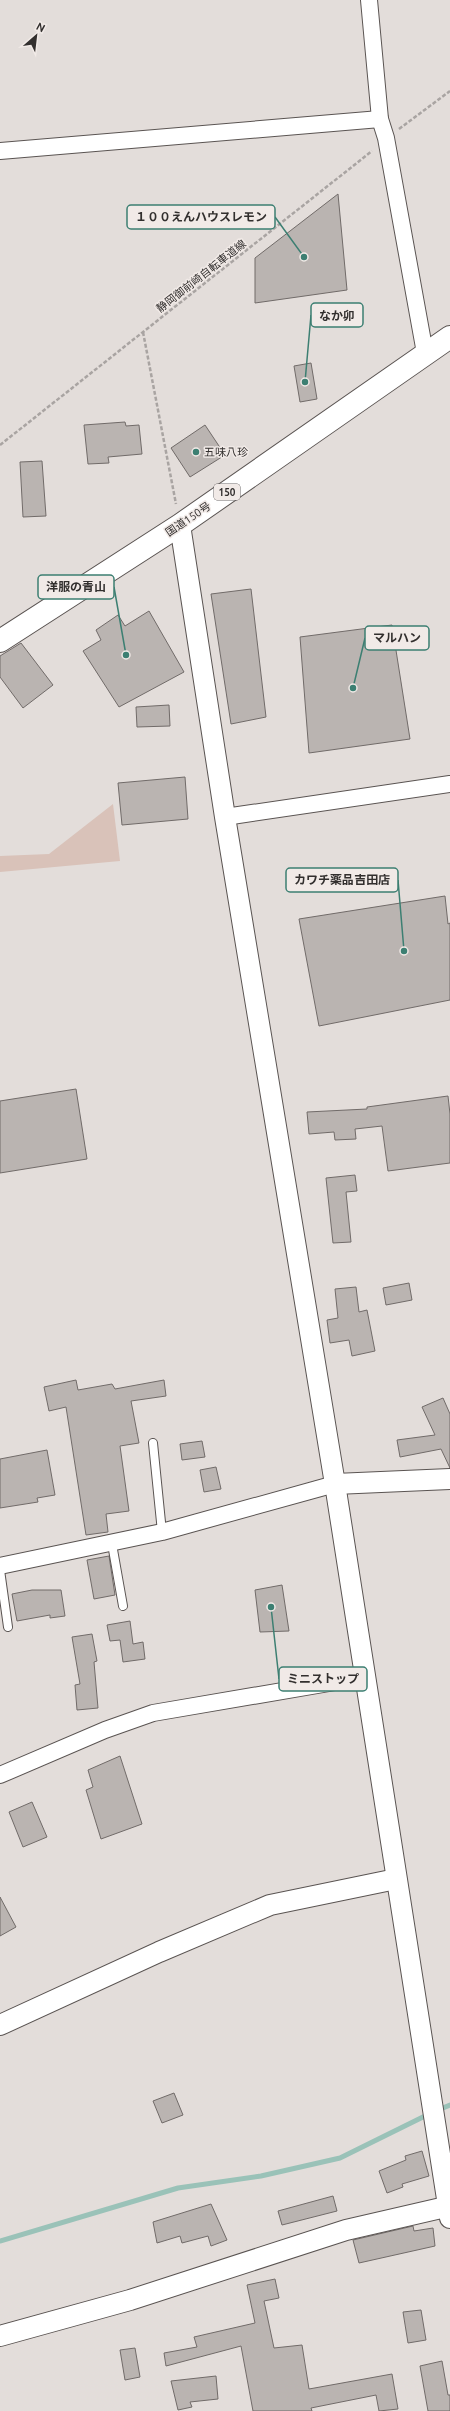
<svg xmlns="http://www.w3.org/2000/svg" width="450" height="2411" viewBox="0 0 450 2411" font-family="Ubuntu,'Noto Sans JP',sans-serif">
  <style>
    .green { fill: #d9c2b9 }
    .lines { fill: none; stroke-linecap: round; stroke-linejoin: round }
    .stream { stroke: #9ac2b8; stroke-width: 5 }
    .building { fill: #bab4b1; stroke: #716b69 }
    .service-casing { stroke: #5a5452; stroke-width: 10 }
    .minor-casing { stroke: #5a5452; stroke-width: 18 }
    .tertiary-casing { stroke: #5a5452; stroke-width: 22 }
    .trunk-casing { stroke: #5a5452; stroke-width: 24 }
    .path { stroke: #a9a4a2; stroke-width: 2.5; stroke-dasharray: 4 2; stroke-linecap: butt }
    .service { stroke: #fff; stroke-width: 8 }
    .minor { stroke: #fff; stroke-width: 16 }
    .tertiary { stroke: #fff; stroke-width: 20 }
    .trunk { stroke: #fff; stroke-width: 22 }
    .poi-dot { fill: #3c7f72; stroke: #f1eae7; stroke-width: 1.5 }
    .labels { text-anchor: middle; stroke-width: 3; stroke-linejoin: round; paint-order: stroke }
    .shield { fill: #f1eae7; stroke: #6b6766; stroke-width: 1 }
    .shield-label { font-size: 10px; font-weight: bold; fill: #322f2e }
    .street-label { font-size: 11px; fill: #322f2e; stroke: #f1eae7 }
    .poi-label { font-size: 11px; fill: #322f2e; stroke: #f1eae7; text-anchor: start }
    .leader { fill: none; stroke: #3c7f72; stroke-width: 1.5 }
    .callout-dot { fill: #3c7f72; stroke: #f1eae7; stroke-width: 1.5 }
    .callout { fill: #f1eae7; stroke: #3c7f72; stroke-width: 1.5 }
    .callout-label { font-size: 12px; text-anchor: middle; font-weight: bold; fill: #322f2e }
  </style>
  <rect width="100%" height="100%" fill="#e3ddda"/>
  <path class="green" d="M113,804l7,57 -120,11v-16l49,-2z"/>
  <g class="lines">
    <g class="stream">
      <path d="M438,2110l12,-5"/>
      <path d="M0,2241l178,-53 83,-12 79,-18 89,-44"/>
    </g>
  </g>
  <g class="building">
    <path d="M338,194l9,96 -92,13v-45z"/>
    <path d="M311,363l6,36 -17,3 -6,-36z"/>
    <path d="M125,422l1,4 13,-1 3,29 -34,3 1,6 -21,1 -4,-39z"/>
    <path d="M205,425l20,30 -35,22 -19,-29z"/>
    <path d="M42,461l4,55 -23,1 -3,-55z"/>
    <path d="M251,589l15,128 -35,7 -20,-130z"/>
    <path d="M149,611l35,61 -65,35 -36,-56 18,-11 -5,-10 22,-15 7,11z"/>
    <path d="M392,625l18,114 -101,14 -9,-116z"/>
    <path d="M21,643l32,42 -30,23 -23,-31v-21z"/>
    <path d="M169,705l1,21 -33,1 -1,-20z"/>
    <path d="M185,777l3,42 -66,6 -4,-42z"/>
    <path d="M445,896l3,28 2,-1v77l-131,26 -20,-107z"/>
    <path d="M76,1089l11,70 -87,14v-72z"/>
    <path d="M448,1096l2,18v49l-62,8 -6,-45 -27,3 1,10 -21,1 -1,-8 -25,2 -2,-22 60,-3v-2z"/>
    <path d="M355,1175l2,16 -11,1 5,50 -18,1 -7,-65z"/>
    <path d="M409,1283l3,17 -26,5 -3,-17z"/>
    <path d="M356,1287l3,25 8,-2 8,41 -23,5 -3,-16 -19,3 -3,-23 11,-2 -3,-29z"/>
    <path d="M76,1380l2,10 34,-6 3,5 49,-9 2,16 -35,5 8,42 -19,3 9,65 -23,3 2,18 -22,3 -20,-128 -17,4 -5,-24z"/>
    <path d="M443,1398l7,16v54l-9,-19 -41,8 -3,-17 38,-5 -13,-28z"/>
    <path d="M202,1441l3,16 -23,3 -2,-16z"/>
    <path d="M47,1450l8,45 -18,3 1,4 -38,6v-49z"/>
    <path d="M216,1467l5,22 -17,3 -4,-22z"/>
    <path d="M109,1556l6,39 -21,4 -7,-39z"/>
    <path d="M282,1585l7,46 -29,1 -5,-42z"/>
    <path d="M32,1590h29l4,26 -15,2v-3l-33,6 -5,-27z"/>
    <path d="M130,1621l3,23 10,-2 2,17 -22,3 -3,-22 -10,1 -3,-16z"/>
    <path d="M92,1634l5,27 -3,1 4,46 -21,2 -2,-25 5,-1 -8,-47z"/>
    <path d="M120,1756l22,68 -41,15 -15,-49 7,-3 -5,-17z"/>
    <path d="M32,1802l15,35 -24,10 -14,-35z"/>
    <path d="M0,1897l16,30 -16,9z"/>
    <path d="M174,2093l9,22 -21,8 -9,-22z"/>
    <path d="M422,2151l7,25 -27,8 1,3 -16,6 -8,-22 27,-11 -1,-4z"/>
    <path d="M333,2196l4,15 -55,14 -4,-14z"/>
    <path d="M211,2204l16,36 -16,6 -3,-10 -26,7 -2,-7 -23,7 -4,-21z"/>
    <path d="M413,2226l1,5 19,-3 2,18 -76,17 -6,-23z"/>
    <path d="M275,2279l4,19 -15,3 10,47 28,-3 7,44 83,-15 6,35 -19,2 -3,-16 -65,13 1,3h-59l-12,-65 -75,20 -2,-13 33,-6 -3,-10 61,-14 -8,-38z"/>
    <path d="M421,2310l5,30 -18,3 -5,-31z"/>
    <path d="M135,2348l5,29 -15,3 -5,-30z"/>
    <path d="M442,2361l6,34h2v16h-22l-8,-45z"/>
    <path d="M216,2376l2,23 -28,3 2,5 -14,3 -7,-29z"/>
  </g>
  <g class="lines">
    <defs>
      <g id="service">
        <path d="M153,1443l9,89"/>
        <path d="M112,1544l11,62"/>
        <path d="M0,1570l8,57"/>
      </g>
      <g id="minor">
        <path d="M369,0l11,119 6,19 39,215"/>
        <path d="M0,151l380,-32"/>
        <path d="M225,817l225,-33"/>
        <path d="M0,1566l162,-34 173,-48"/>
        <path d="M0,1775l105,-45 48,-17 211,-36"/>
      </g>
      <g id="tertiary">
        <path d="M180,525l45,292 110,667 115,734"/>
        <path d="M335,1484l115,-5"/>
        <path d="M0,2025l159,-73 111,-47 126,-26"/>
        <path d="M0,2336l130,-36 216,-70 104,-24"/>
      </g>
      <path id="trunk" d="M0,641l180,-116 270,-188"/>
    </defs>
    <use href="#service" class="service-casing"/>
    <use href="#minor" class="minor-casing"/>
    <use href="#tertiary" class="tertiary-casing"/>
    <use href="#trunk" class="trunk-casing"/>
    <g class="path">
      <path d="M399,129l51,-38"/>
      <path d="M143,332l33,172"/>
      <path d="M0,445l372,-294"/>
    </g>
    <use href="#service" class="service"/>
    <use href="#minor" class="minor"/>
    <use href="#tertiary" class="tertiary"/>
    <use href="#trunk" class="trunk"/>
  </g>
  <circle class="poi-dot" cx="196" cy="452" r="4"/>
  <g class="labels">
    <rect class="shield" x="214" y="484" width="26" height="16" rx="3"/>
    <g class="shield-label">
      <text x="227" y="496">150</text>
    </g>
    <g class="street-label">
      <text transform="translate(201 276) rotate(-38)" y="4">静岡御前崎自転車道線</text>
      <text transform="translate(188 519) rotate(-34)" y="4">国道150号</text>
    </g>
    <g class="poi-label">
      <text x="204" y="456">五味八珍</text>
    </g>
  </g>
  <path class="leader" d="M304 257L275 217M305 382L311 315M126 655L114 587M353 688L365 638M404 951L398 880M271 1607L279 1679"/>
  <g class="callout-dot">
    <circle cx="304" cy="257" r="4"/>
    <circle cx="305" cy="382" r="4"/>
    <circle cx="126" cy="655" r="4"/>
    <circle cx="353" cy="688" r="4"/>
    <circle cx="404" cy="951" r="4"/>
    <circle cx="271" cy="1607" r="4"/>
  </g>
  <g class="callout">
    <rect x="127" y="205" width="148" height="24" rx="4"/>
    <rect x="311" y="303" width="52" height="24" rx="4"/>
    <rect x="38" y="575" width="76" height="24" rx="4"/>
    <rect x="365" y="626" width="64" height="24" rx="4"/>
    <rect x="286" y="868" width="112" height="24" rx="4"/>
    <rect x="279" y="1667" width="88" height="24" rx="4"/>
  </g>
  <g class="callout-label">
    <text x="201" y="221">１００えんハウスレモン</text>
    <text x="337" y="320">なか卯</text>
    <text x="76" y="591">洋服の青山</text>
    <text x="397" y="642">マルハン</text>
    <text x="342" y="884">カワチ薬品吉田店</text>
    <text x="323" y="1683">ミニストップ</text>
  </g>
  <g transform="translate(36 36) rotate(28)" stroke="#f1eae7" stroke-width="3" paint-order="stroke">
  <path d="M0-3L7 15L0 10L-7 15Z" fill="#322f2e"/>
  <text y="-6" font-size="11" font-weight="bold" text-anchor="middle" fill="#322f2e">N</text>
  </g>
</svg>
